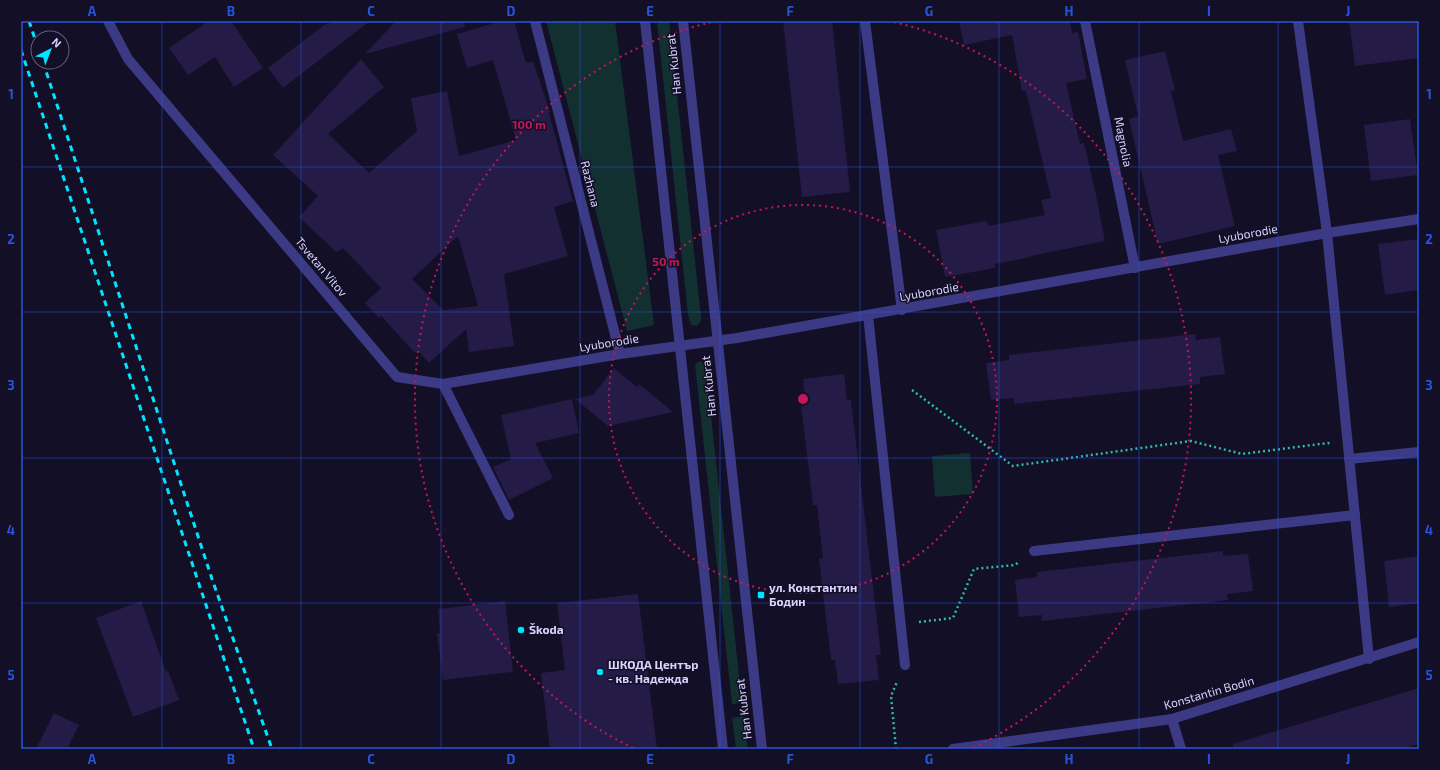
<svg xmlns="http://www.w3.org/2000/svg" width="1440" height="770" viewBox="0 0 1440 770" font-family="'Exo 2',sans-serif">
  <style>
    .green { fill: #12302f }
    .building { fill: #241b47; fill-rule: evenodd }
    .lines { fill: none; stroke-linecap: round; stroke-linejoin: round }
    .path { stroke: #2fb8b0; stroke-width: 2.5; stroke-dasharray: 2 3; stroke-linecap: butt }
    .minor { stroke: #3d3a85; stroke-width: 10 }
    .rail { stroke: #00e5ff; stroke-width: 3; stroke-dasharray: 6 5; stroke-linecap: butt }
    .grid { fill: none; stroke: #2655da; stroke-width: 1; stroke-opacity: 0.55 }
    .ring { fill: none; stroke: #c2185b; stroke-width: 2; stroke-dasharray: 2 4 }
    .poi-dot { fill: #00e5ff; stroke: #130f26; stroke-width: 1.5 }
    .labels { text-anchor: middle; stroke-width: 3; stroke-linejoin: round; paint-order: stroke }
    .street-label { font-size: 12px; fill: #d9d4ff; stroke: #130f26 }
    .poi-label { font-size: 12px; font-weight: bold; fill: #d9d4ff; stroke: #130f26; text-anchor: start }
    .centre { fill: #c2185b; stroke: #130f26; stroke-width: 2 }
    .ring-label { font-size: 12px; text-anchor: middle; font-weight: bold; fill: #c2185b; stroke: #130f26; stroke-width: 3; stroke-linejoin: round; paint-order: stroke }
    .neatline { fill: none; stroke: #2655da; stroke-width: 1.5 }
    .grid-label { font-size: 13px; text-anchor: middle; font-weight: bold; fill: #2655da }
  </style>
  <rect width="100%" height="100%" fill="#130f26"/>
  <g class="green">
    <path d="M546,21h69l39,304 -27,6z"/>
    <path d="M657,21h12l32,295v5l-4,5 -6,-1 -3,-10z"/>
    <path d="M700,361l3,2 3,6 36,334 -10,1 -37,-340z"/>
    <path d="M970,453l3,41 -38,3 -3,-41z"/>
    <path d="M743,716l5,33h-12l-4,-31z"/>
  </g>
  <g class="building">
    <path d="M209,21h22l32,47 -29,19 -19,-30 -27,18 -19,-27z"/>
    <path d="M337,21h33l-87,67 -15,-20 56,-43z"/>
    <path d="M396,21h68l1,6 -100,27z"/>
    <path d="M502,21h12l12,42 7,-2 17,51 -1,1 24,88 -19,6 14,49 -64,18 10,72 -45,6 -3,-23 -37,34 -12,-13 -2,3 -34,-37 -2,2 -14,-15 16,-15 -38,-40 -7,4 -37,-35 19,-21 -45,-41 88,-96 23,28 -56,47 41,39 48,-42 -6,-33 36,-7 12,65 57,-16 -23,-80 -26,8 -10,-34zM458,236l20,70 -35,4 -31,-31z"/>
    <path d="M783,21h49l18,171 -48,5z"/>
    <path d="M959,21h111l2,12 6,-1 9,47 -21,4 14,61 4,-1 11,47 10,51 -74,15v1l-36,7v4l-50,9 -9,-47 51,-9 1,5 57,-11 -4,-15 10,-2 -25,-107h-4l-10,-56 -48,10z"/>
    <path d="M1349,21h70v37l-64,8z"/>
    <path d="M1165,51l10,39 -4,1 12,50 48,-12 6,22 -19,4 17,71 -77,18 -29,-125 9,-3 -13,-56z"/>
    <path d="M1410,119l8,56 -47,6 -7,-56z"/>
    <path d="M1419,239v51l-34,5 -7,-51z"/>
    <path d="M1195,334l1,6 24,-3 5,37 -25,3v7l-186,20v-6l-23,2 -5,-37 23,-3v-5z"/>
    <path d="M614,368l23,19 2,-3 34,28 -65,14 -33,-27 18,-4z"/>
    <path d="M844,374l3,26h4l30,255h-5l3,25 -41,4 -3,-24h-4l-12,-101 4,-1 -6,-53h-4l-12,-100 5,-1 -3,-25z"/>
    <path d="M572,399l7,34 -44,10 18,35 -44,22 -16,-33 18,-8 -10,-44z"/>
    <path d="M1223,551v5l25,-2 5,37 -26,3 1,6 -186,21v-6l-23,2 -4,-37 22,-3v-5z"/>
    <path d="M1419,556v47l-30,4 -5,-46z"/>
    <path d="M638,594l19,155h-107l-9,-76 24,-3 -8,-67z"/>
    <path d="M141,601l25,71 2,-1 11,29 -46,17 -37,-99z"/>
    <path d="M505,601l8,71 -70,8 -6,-47h3l-2,-24z"/>
    <path d="M1419,688v56l-17,5h-168l-1,-5z"/>
    <path d="M54,713l25,12 -12,24h-31z"/>
  </g>
  <g class="lines">
    <g class="path">
      <path d="M912,390l101,76 178,-25 51,13 86,-11 2,1"/>
      <path d="M919,622l34,-4 21,-49 41,-4 5,-4"/>
      <path d="M896,749l-5,-53 6,-14"/>
    </g>
    <g class="minor">
      <path d="M108,21l20,38 269,318 46,7 177,-30 117,-16 590,-105 92,-14"/>
      <path d="M535,21l85,333"/>
      <path d="M645,21l78,728"/>
      <path d="M683,21l79,728"/>
      <path d="M865,21l37,289"/>
      <path d="M1085,21l50,247"/>
      <path d="M1298,21l29,212 42,426"/>
      <path d="M868,315l37,350"/>
      <path d="M443,384l66,131"/>
      <path d="M1349,459l70,-7"/>
      <path d="M1034,551l321,-36"/>
      <path d="M1172,719l9,30"/>
      <path d="M953,749l219,-30 247,-77"/>
    </g>
    <g class="rail">
      <path d="M29,21l9,27"/>
      <path d="M21,50l233,699"/>
      <path d="M43,62l169,517 60,170"/>
    </g>
  </g>
  <path class="grid" d="M162,21v728M301,21v728M441,21v728M580,21v728M720,21v728M860,21v728M999,21v728M1139,21v728M1278,21v728M21,167h1398M21,312h1398M21,458h1398M21,603h1398"/>
  <g class="ring">
    <circle cx="803" cy="399" r="194"/>
    <path d="M633 748A388 388 0 0 1 712 22M894 22A388 388 0 0 1 973 748"/>
  </g>
  <g class="poi-dot">
    <rect x="757" y="591" width="8" height="8" rx="2"/>
    <circle cx="521" cy="630" r="4"/>
    <circle cx="600" cy="672" r="4"/>
  </g>
  <g class="labels">
    <g class="street-label">
      <text transform="translate(674 64) rotate(-96)" y="4">Han Kubrat</text>
      <text transform="translate(1123 142) rotate(79)" y="4">Magnolia</text>
      <text transform="translate(590 184) rotate(76)" y="4">Razhana</text>
      <text transform="translate(1248 234) rotate(-10)" y="4">Lyuborodie</text>
      <text transform="translate(321 267) rotate(50)" y="4">Tsvetan Vitov</text>
      <text transform="translate(929 292) rotate(-10)" y="4">Lyuborodie</text>
      <text transform="translate(609 343) rotate(-9)" y="4">Lyuborodie</text>
      <text transform="translate(709 386) rotate(-96)" y="4">Han Kubrat</text>
      <text transform="translate(1209 693) rotate(-16)" y="4">Konstantin Bodin</text>
      <text transform="translate(744 709) rotate(-97)" y="4">Han Kubrat</text>
    </g>
    <g class="poi-label">
      <text x="769" y="592">ул. Константин<tspan x="769" dy="14">Бодин</tspan></text>
      <text x="529" y="634">Škoda</text>
      <text x="608" y="669">ШКОДА Център<tspan x="608" dy="14">- кв. Надежда</tspan></text>
    </g>
  </g>
  <circle cx="803" cy="399" r="6" class="centre"/>
  <g class="ring-label">
    <text x="529" y="129">100 m</text>
    <text x="666" y="266">50 m</text>
  </g>
  <rect width="1440" height="770" fill="none" stroke="#130f26" stroke-width="44"/>
  <g transform="translate(50 50) rotate(42)"><circle r="19" fill="#130f26" stroke="#625e7d"/>
  <path d="M0-3L7 15L0 10L-7 15Z" fill="#00e5ff"/>
  <text y="-6" font-size="11" font-weight="bold" text-anchor="middle" fill="#d9d4ff">N</text>
  </g>
  <rect x="22" y="22" width="1396" height="726" class="neatline"/>
  <g class="grid-label">
    <text x="92" y="16">A</text>
    <text x="231" y="16">B</text>
    <text x="371" y="16">C</text>
    <text x="511" y="16">D</text>
    <text x="650" y="16">E</text>
    <text x="790" y="16">F</text>
    <text x="929" y="16">G</text>
    <text x="1069" y="16">H</text>
    <text x="1209" y="16">I</text>
    <text x="1348" y="16">J</text>
    <text x="11" y="99">1</text>
    <text x="1429" y="99">1</text>
    <text x="11" y="244">2</text>
    <text x="1429" y="244">2</text>
    <text x="11" y="390">3</text>
    <text x="1429" y="390">3</text>
    <text x="11" y="535">4</text>
    <text x="1429" y="535">4</text>
    <text x="11" y="680">5</text>
    <text x="1429" y="680">5</text>
    <text x="92" y="764">A</text>
    <text x="231" y="764">B</text>
    <text x="371" y="764">C</text>
    <text x="511" y="764">D</text>
    <text x="650" y="764">E</text>
    <text x="790" y="764">F</text>
    <text x="929" y="764">G</text>
    <text x="1069" y="764">H</text>
    <text x="1209" y="764">I</text>
    <text x="1348" y="764">J</text>
  </g>
</svg>
